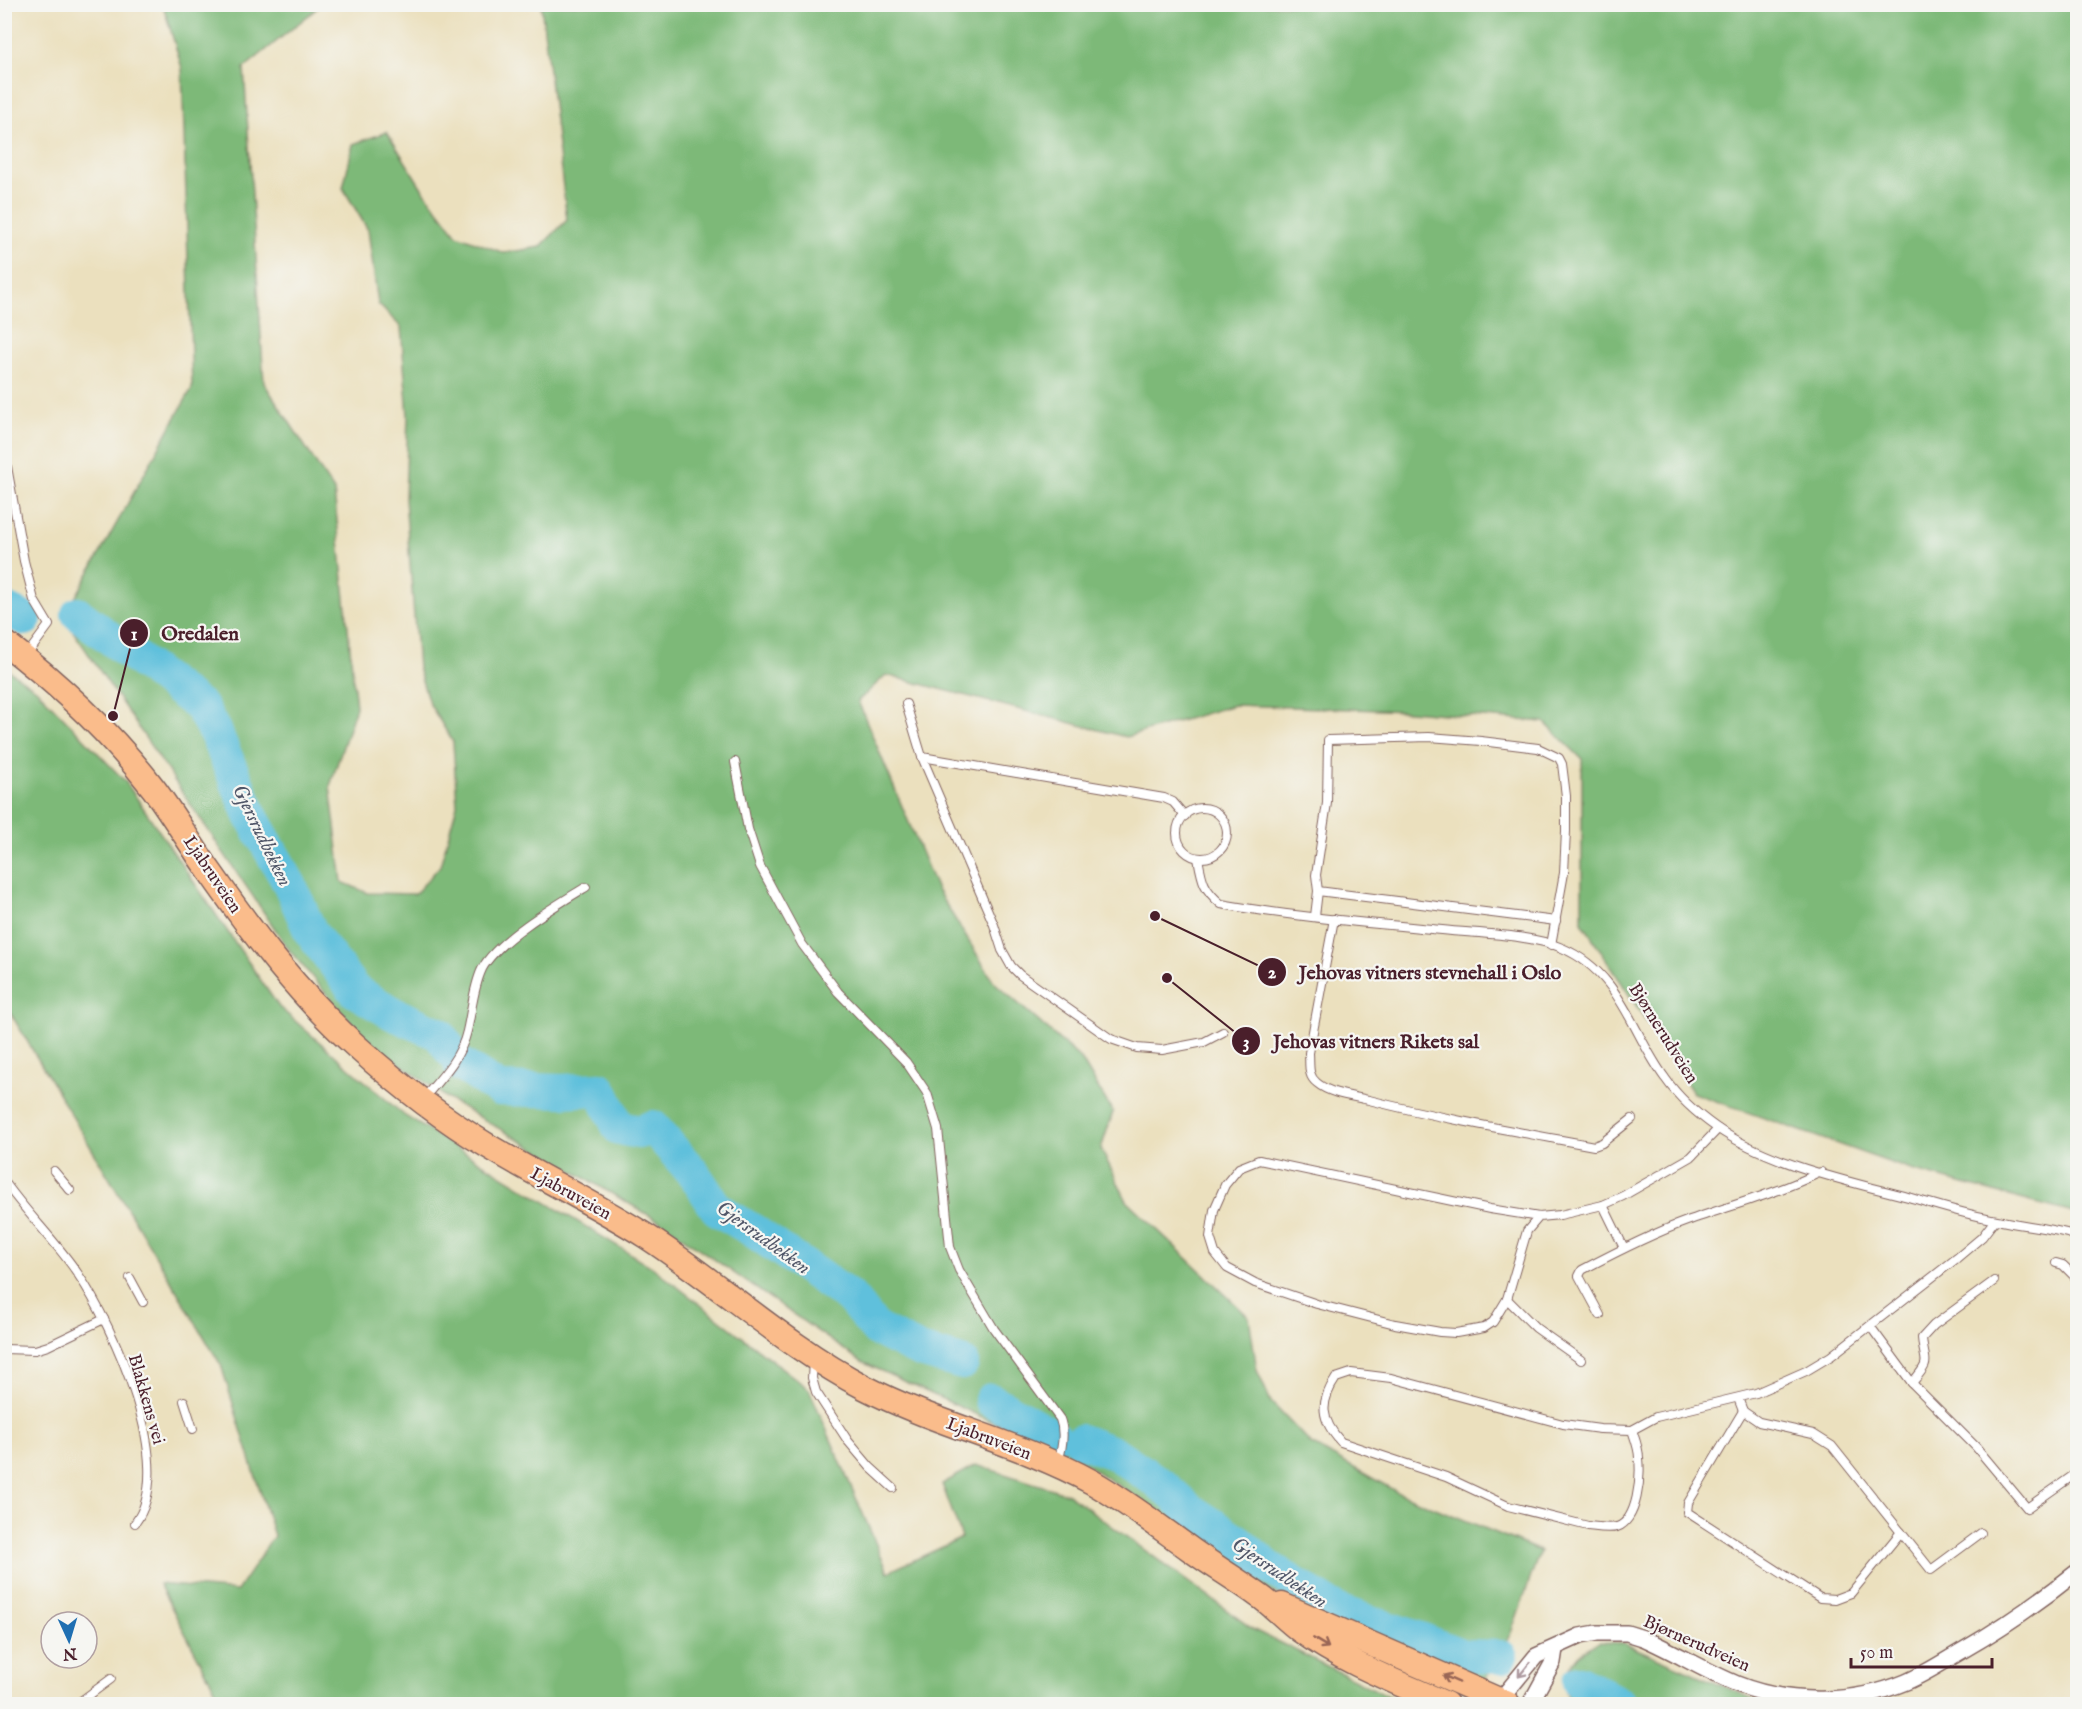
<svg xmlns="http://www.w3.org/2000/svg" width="2082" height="1709" viewBox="0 0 2082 1709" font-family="'IM FELL English',serif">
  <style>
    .forest { fill: #7db978; stroke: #646c52; stroke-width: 1.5 }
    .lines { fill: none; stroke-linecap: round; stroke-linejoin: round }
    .river { stroke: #5ec0dc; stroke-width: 34 }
    .lane-casing { stroke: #82635e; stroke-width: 10 }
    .street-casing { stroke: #82635e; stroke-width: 18 }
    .primary-casing { stroke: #82635e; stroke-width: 27 }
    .lane { stroke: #fff; stroke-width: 8 }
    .street { stroke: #fff; stroke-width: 15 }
    .primary { stroke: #fabc8b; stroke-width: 24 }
    .oneway { stroke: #996656 }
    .oneway2 { stroke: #ae9aa0 }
    .labels { text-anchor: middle; stroke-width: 4.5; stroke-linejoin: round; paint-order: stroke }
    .street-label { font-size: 18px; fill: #4a1f2b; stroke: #f6f6f2 }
    .water-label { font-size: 20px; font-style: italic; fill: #515769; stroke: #f6f6f2 }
    .leader { fill: none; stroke: #4a1f2b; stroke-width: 2 }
    .callout-dot { fill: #4a1f2b; stroke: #f6f6f2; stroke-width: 2 }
    .mark-label { font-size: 18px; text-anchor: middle; font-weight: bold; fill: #fff }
    .callout-label { font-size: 20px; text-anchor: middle; font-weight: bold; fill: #4a1f2b; stroke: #f6f6f2; stroke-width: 4.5; stroke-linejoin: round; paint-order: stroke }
  </style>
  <rect width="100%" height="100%" fill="#f6f6f2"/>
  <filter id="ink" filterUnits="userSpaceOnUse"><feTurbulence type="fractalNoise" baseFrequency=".0167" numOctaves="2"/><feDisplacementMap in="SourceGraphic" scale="12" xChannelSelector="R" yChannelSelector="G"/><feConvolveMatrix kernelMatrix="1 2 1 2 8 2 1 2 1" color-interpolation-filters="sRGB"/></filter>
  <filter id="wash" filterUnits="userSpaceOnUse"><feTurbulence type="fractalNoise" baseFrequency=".008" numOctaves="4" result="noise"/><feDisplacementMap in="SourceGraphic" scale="24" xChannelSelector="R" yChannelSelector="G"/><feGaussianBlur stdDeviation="1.35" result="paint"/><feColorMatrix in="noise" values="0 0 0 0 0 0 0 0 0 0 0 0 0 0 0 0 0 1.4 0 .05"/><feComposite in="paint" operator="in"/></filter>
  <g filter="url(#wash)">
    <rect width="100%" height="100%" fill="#ebe0be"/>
    <g class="forest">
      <path d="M163,5h158l-77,63 20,315 70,108 22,216 -26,79 12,96 26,11 47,1 25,-28 17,-61 -4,-63 -24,-39 -11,-35 -13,-169 3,-83 -7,-89 -23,-23 -10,-74 -25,-42 10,-44 34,-12 36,58 34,45 47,18 36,-6 27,-27 -26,-215h1536v1209l-166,-44 -218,-77 -111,-171v-163l-38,-37 -135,-11 -175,-6 -108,32 -240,-62 -28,26 79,189 57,92 87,77 32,53 -12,37 26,52 122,116 8,53 14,32 40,42 88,49 141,58 -29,82 -28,51 -211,-91 -104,-76 -97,-62 -83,-35 -126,-58 -203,-141 -209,-121 -87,-63 -73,-86 -226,-333 128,-230 -10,-320z"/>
      <path d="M5,668l31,21 89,92 154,226 126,109 247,151 157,122 79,183 74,-34 -20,-54 34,-19 92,29 186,136 150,74h-1181l-64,-120 78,7 37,-55 -53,-171 -216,-361z"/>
      <path d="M1599,1642l24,1 142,61h-194c-10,-13 -4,-37 7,-49 5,-5 15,-9 21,-13z"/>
    </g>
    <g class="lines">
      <g class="river">
        <path d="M4,609l21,10"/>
        <path d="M78,614l122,92 17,30 34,80 39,69 20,46 45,60 39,23 45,20 12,17"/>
        <path d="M460,1064l39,25 63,2 38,-2 19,39 20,4 14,-5 41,47 23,35 35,21 99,68 25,31 44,22 42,12"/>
        <path d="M991,1400l63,36"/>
        <path d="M1081,1441l35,13 46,31 28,25 48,31 29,25 71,45 80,27 45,18 38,1"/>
        <path d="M1579,1682l41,22"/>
      </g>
    </g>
  </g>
  <g filter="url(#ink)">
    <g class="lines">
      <defs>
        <g id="lane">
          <path d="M4,450l20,111 10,39 15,25 -23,31"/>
          <path d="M906,704l16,53 72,168 8,25 9,16 9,9 91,64 26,9 25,2 42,-8 19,-10"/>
          <path d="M922,757l242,41 9,4 12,14"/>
          <path d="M735,762l13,67 12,37 42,78 36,48 68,70 21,31 11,36 12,118 9,23 35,59 66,90c5,13 2,30 -2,43"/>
          <circle cx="1202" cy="833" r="25"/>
          <path d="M1198,858c4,22 5,31 23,46 73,13 148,19 221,26 36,4 88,4 120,18 59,25 69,84 103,130 14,20 32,36 52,50 52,36 130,53 191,69 29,8 59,18 89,23 27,6 54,8 81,16"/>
          <path d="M1318,891l238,30"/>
          <path d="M1315,916l3,-25 -2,-16 11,-72 1,-63 101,-3 52,4 57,7 21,10 3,6 4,32v35l-2,42 -13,72"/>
          <path d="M1334,919l-25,134c1,11 -2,23 8,30 13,11 35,13 52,17 74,19 150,32 225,46l8,-3 30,-24"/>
          <path d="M423,1099c17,-20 38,-41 44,-68 5,-21 6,-43 15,-62 15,-29 76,-65 104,-82"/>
          <path d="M54,1171l16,19"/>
          <path d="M4,1181c23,33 52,60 74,93 35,52 100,193 57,249"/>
          <path d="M1603,1205l21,43"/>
          <path d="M1539,1217l-12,14 -20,68 -14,23 -9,6 -28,5 -16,-1 -45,-8 -78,-20 -62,-21 -28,-15 -12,-15 -5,-16 4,-27 11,-25 14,-17 20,-8 231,49 49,8 21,-2 43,-10 20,-9 68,-39 27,-28"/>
          <path d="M2056,1263l7,2 15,15"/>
          <path d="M130,1278l13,24"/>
          <path d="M1507,1299l29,29 45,32"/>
          <path d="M1600,1315l-21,-39 3,-6c34,-18 69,-36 105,-49 45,-16 91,-28 134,-49"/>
          <path d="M1870,1326l42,57 64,64 51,61 51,-36"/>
          <path d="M4,1349l31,1 13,-4 56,-27"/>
          <path d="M813,1361l-1,17 4,14 32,49 22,26 23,21"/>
          <path d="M1912,1383c21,-25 12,-18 10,-45l12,-13 60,-44"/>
          <path d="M1738,1398l5,13 16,11 54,12 19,12 99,124 50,-37"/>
          <path d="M184,1401l9,28"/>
          <path d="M1743,1411l-55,92 -1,9 133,86 15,1 16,-6 50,-61"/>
          <path d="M1632,1430c3,9 7,19 7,28 2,19 -1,62 -22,69 -9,2 -20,0 -29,-1l-80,-20 -62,-29 -105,-35c-20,-22 -22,-39 -5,-64l15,-5 40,5 172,46 37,5 32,1 24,-13 100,-24 50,-22 25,-15 126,-98 25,-21 13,-17"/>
          <path d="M77,1704l34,-25"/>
        </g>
        <g id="street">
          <path d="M1504,1704l1,-10 31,-38 44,-20 17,-3h30l16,5c32,14 62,33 94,46 53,21 116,20 169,-2 21,-9 40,-22 59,-33 40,-23 77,-49 113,-78"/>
          <path d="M1530,1704l23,-42 2,-13"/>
        </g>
        <g id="primary">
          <path d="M4,642c56,43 107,91 150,147 20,27 37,56 56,83 44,63 89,123 147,175 40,36 84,71 131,99 52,31 107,58 158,90 74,48 140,110 218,151 73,38 155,55 228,95 34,19 66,44 98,67 22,16 46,30 68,46 15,10 27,24 42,35 44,32 97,52 146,74"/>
          <path d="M1282,1605l226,99"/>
        </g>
      </defs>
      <use href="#lane" class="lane-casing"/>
      <use href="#street" class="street-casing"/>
      <use href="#primary" class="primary-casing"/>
      <use href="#lane" class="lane"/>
      <use href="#street" class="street"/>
      <use href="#primary" class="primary"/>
    </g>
    <defs><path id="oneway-shaft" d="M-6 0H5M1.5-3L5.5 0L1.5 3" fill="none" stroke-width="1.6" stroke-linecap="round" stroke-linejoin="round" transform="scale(1.5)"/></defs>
    <g class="oneway">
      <use href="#oneway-shaft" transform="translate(1321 1643) rotate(31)"/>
      <use href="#oneway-shaft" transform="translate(1451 1679) rotate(-156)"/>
    </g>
    <use class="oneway2" href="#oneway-shaft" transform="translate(1524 1670) rotate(129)"/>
  </g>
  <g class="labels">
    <g class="street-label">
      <text transform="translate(213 874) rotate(56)" y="6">Ljabruveien</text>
      <text transform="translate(1664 1033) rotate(58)" y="6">Bjørnerudveien</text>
      <text transform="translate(571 1193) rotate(29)" y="6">Ljabruveien</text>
      <text transform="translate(147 1399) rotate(74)" y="6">Blakkens vei</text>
      <text transform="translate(989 1438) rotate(21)" y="6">Ljabruveien</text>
      <text transform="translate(1697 1643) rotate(24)" y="6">Bjørnerudveien</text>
    </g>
    <g class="water-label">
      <text transform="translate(263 835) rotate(64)" y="7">Gjersrudbekken</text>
      <text transform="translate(764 1237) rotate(36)" y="7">Gjersrudbekken</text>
      <text transform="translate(1280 1572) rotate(34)" y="7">Gjersrudbekken</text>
    </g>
  </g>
  <path class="leader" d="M113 716L134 633M1155 916L1272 972M1167 978L1246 1041"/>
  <g class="callout-dot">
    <circle cx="113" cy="716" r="6"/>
    <circle cx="1155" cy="916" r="6"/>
    <circle cx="1167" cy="978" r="6"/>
    <circle cx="134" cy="633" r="15"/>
    <circle cx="1272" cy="972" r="15"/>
    <circle cx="1246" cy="1041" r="15"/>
  </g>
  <g class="mark-label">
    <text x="134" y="640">1</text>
    <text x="1272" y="978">2</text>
    <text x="1246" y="1048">3</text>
  </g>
  <g class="callout-label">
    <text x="200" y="640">Oredalen</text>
    <text x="1430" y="979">Jehovas vitners stevnehall i Oslo</text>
    <text x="1376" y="1048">Jehovas vitners Rikets sal</text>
  </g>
  <rect width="2082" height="1709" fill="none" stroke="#f6f6f2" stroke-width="24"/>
  <g transform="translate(69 1640) rotate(176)"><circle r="28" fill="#f6f6f2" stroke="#b1a0a2" stroke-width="1.5"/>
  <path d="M0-4.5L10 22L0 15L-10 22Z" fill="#1f6fb2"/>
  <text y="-9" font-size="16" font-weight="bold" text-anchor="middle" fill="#4a1f2b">N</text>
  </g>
  <path d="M1851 1658v9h141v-9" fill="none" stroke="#4a1f2b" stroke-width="3"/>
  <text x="1860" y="1658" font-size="18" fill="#4a1f2b" stroke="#f6f6f2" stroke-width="4.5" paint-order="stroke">50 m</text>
</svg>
